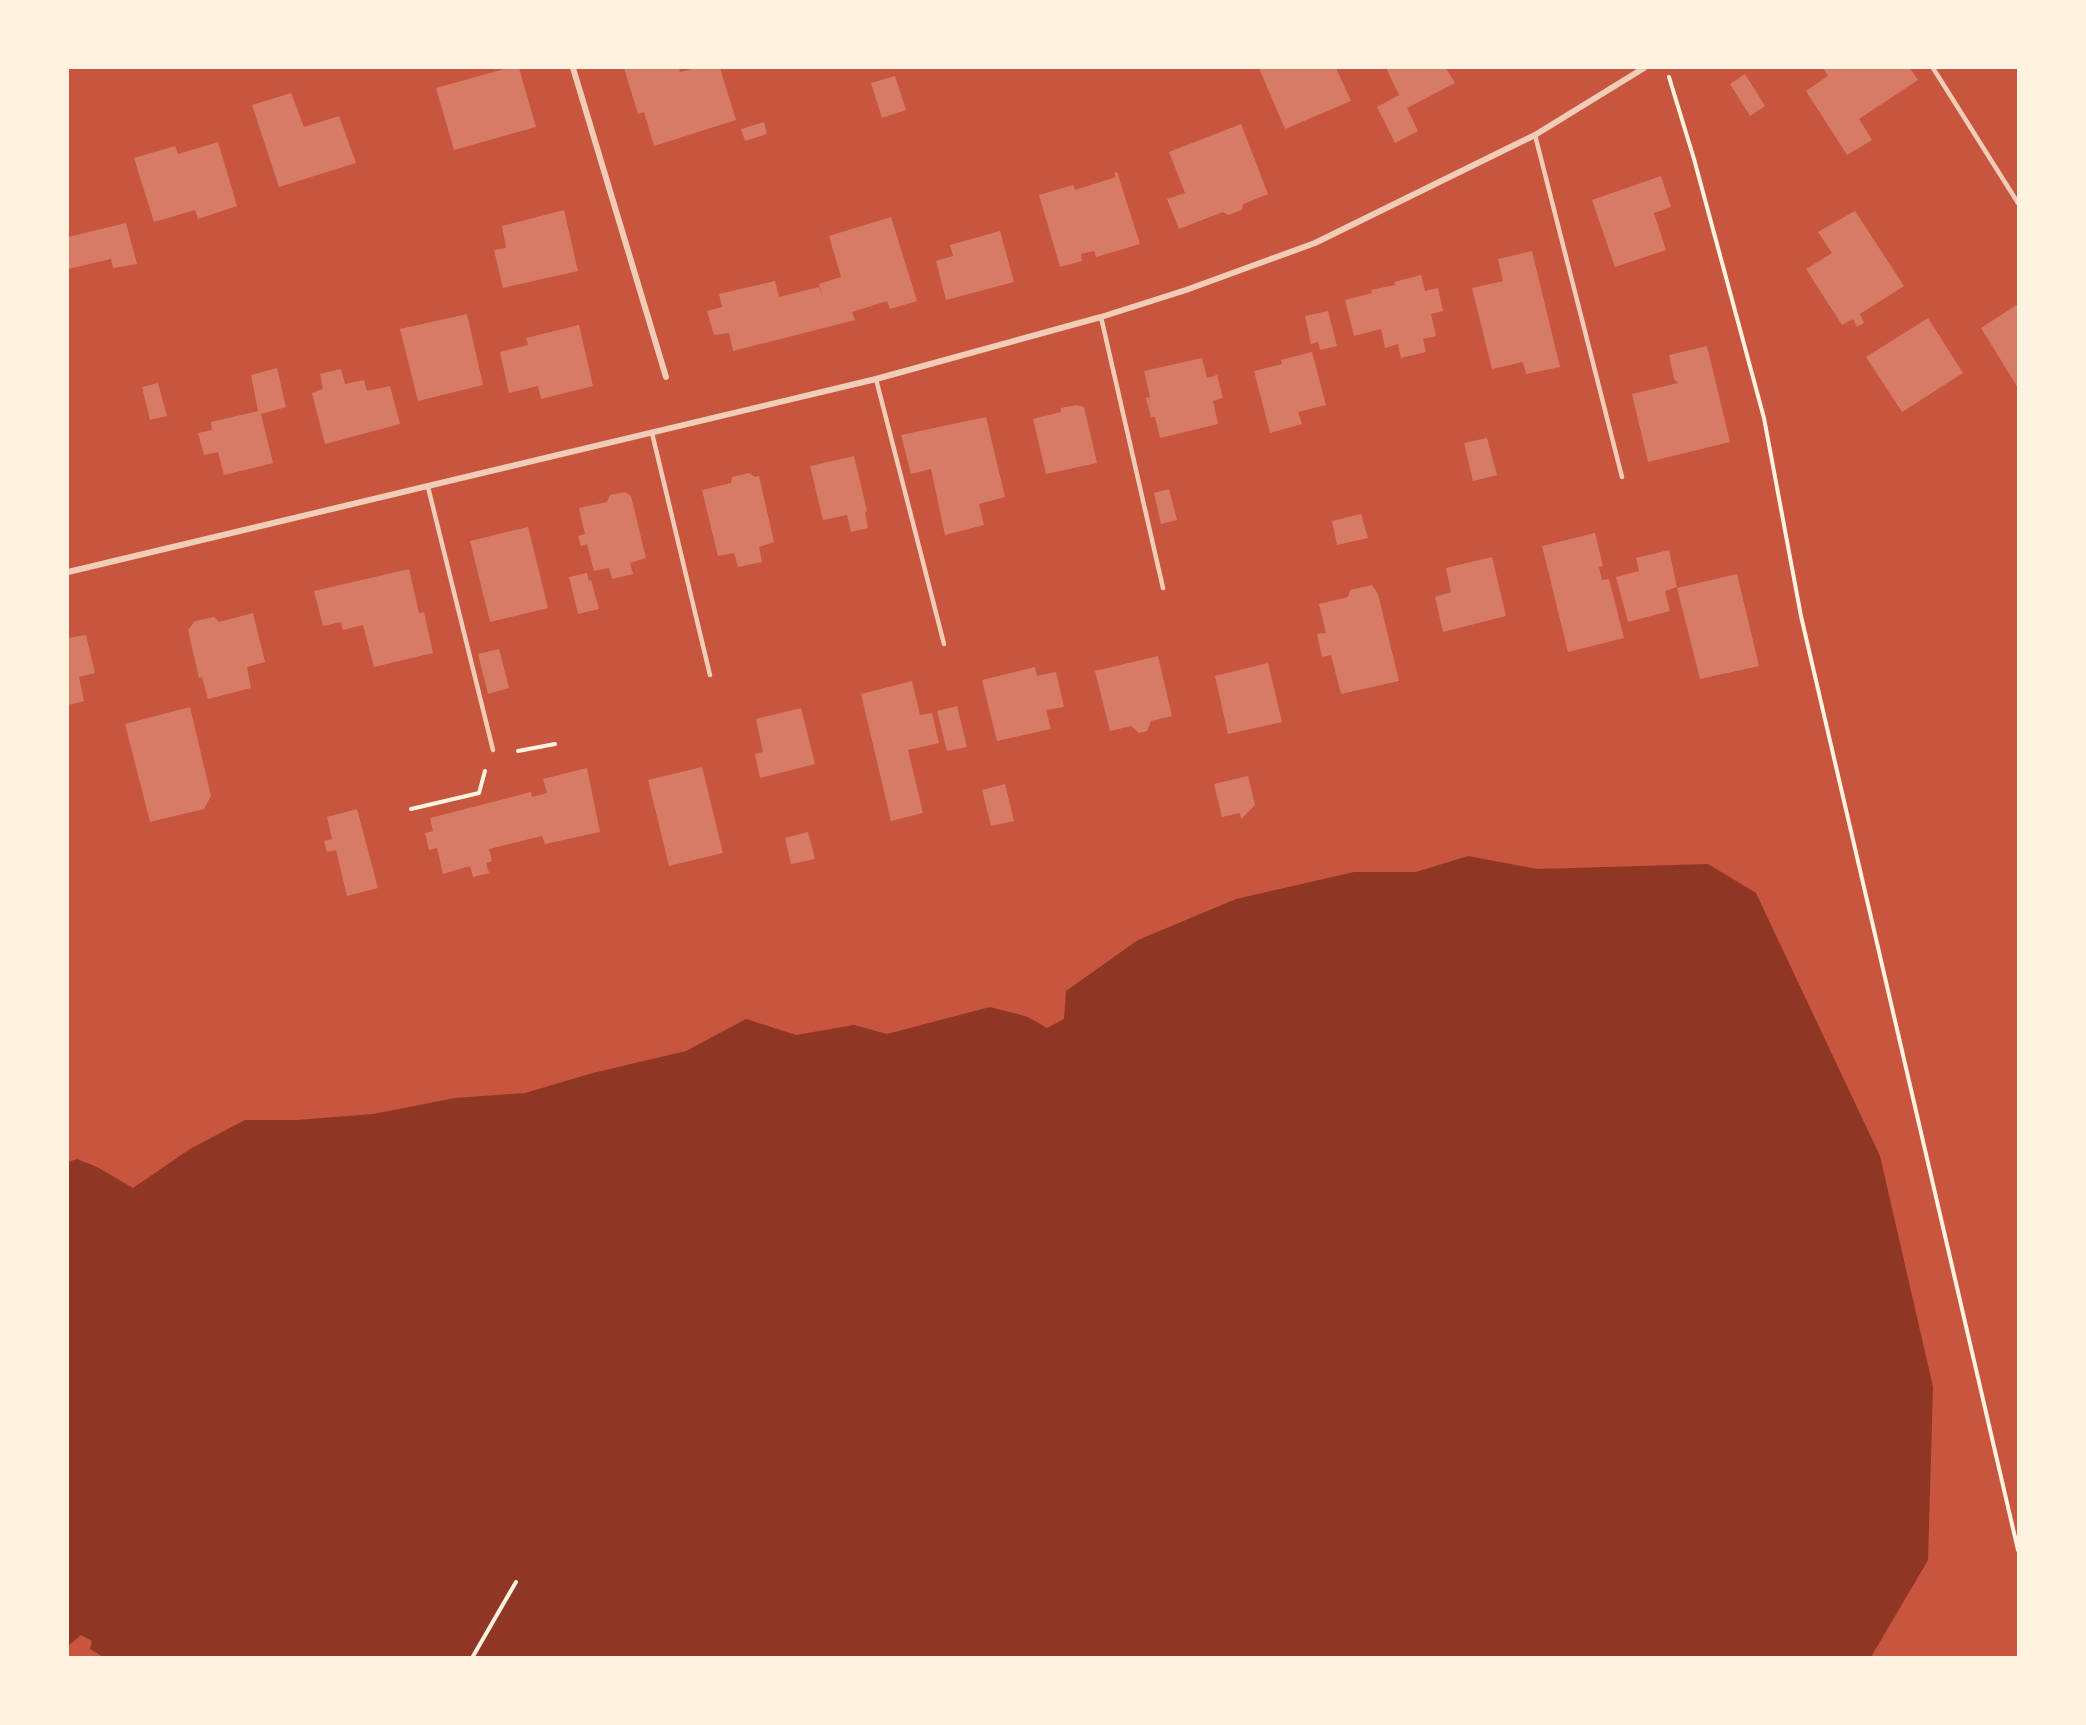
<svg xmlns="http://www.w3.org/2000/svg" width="2086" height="1725" viewBox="0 0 2086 1725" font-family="'Titillium Web',sans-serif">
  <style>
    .water { fill: #8f3625 }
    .building { fill: #d67c66 }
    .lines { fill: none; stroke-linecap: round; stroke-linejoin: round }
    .path { stroke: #fff3e0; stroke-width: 4 }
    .service { stroke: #f1ccb7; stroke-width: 4.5 }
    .minor { stroke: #f1ccb7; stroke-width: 6 }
  </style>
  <rect width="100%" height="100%" fill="#c8553d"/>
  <path class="water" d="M1468,856l69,13 171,-5 48,29 124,263 53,231 -5,173 -57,97 -1766,1 -15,-9 2,-8 -11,-6 -13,11v-484l9,-3 20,8 36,21 57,-39 55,-29h52l76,-6 82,-16 70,-5 68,-20 93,-22 60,-32 50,16 58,-10 33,9 103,-27 38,10 19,11 17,-9 2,-28 72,-51 98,-41 118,-27h62z"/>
  <g class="building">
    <path d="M508,68h11l17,59 -82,23 -18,-62z"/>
    <path d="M624,68h55l1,4 15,-4h25l16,52 -82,26 -10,-34 -6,2z"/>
    <path d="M1259,68h77l15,33 -66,28z"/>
    <path d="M1386,68h60l9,15 -48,25 11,23 -23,12 -18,-36 22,-12z"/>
    <path d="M1823,68h87l8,12 -59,39 13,21 -25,15 -41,-64 22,-15z"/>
    <path d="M1745,74l20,32 -15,10 -20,-32z"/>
    <path d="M895,76l11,34 -24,8 -11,-35z"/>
    <path d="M291,93l13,34 35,-11 17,47 -77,24 -27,-82z"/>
    <path d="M764,122l3,12 -22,7 -4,-12z"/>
    <path d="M1241,124l27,70 -25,10 -1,6 -14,5 -5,-3 -44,17 -12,-30 18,-6 -16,-41z"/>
    <path d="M218,142l19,64 -39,13 -3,-9 -41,12 -20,-64 41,-12 3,8z"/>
    <path d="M1117,172l23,72 -44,13 -2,-6 -13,3 1,7 -22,6 -21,-72 34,-10 2,5 41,-13 -2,-4z"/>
    <path d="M1661,176l10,31 -17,6 12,37 -51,17 -23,-67z"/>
    <path d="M564,210l14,61 -75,17 -9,-38 12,-2 -4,-22z"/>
    <path d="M1855,211l49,75 -44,28 4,9 -7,4 -4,-8 -11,6 -36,-56 26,-16 -14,-21z"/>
    <path d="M891,217l26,84 -27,8 -3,-8 -35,11 3,8 -122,31 -4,-18 -15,2 -7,-24 15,-4 -3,-13 56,-13 4,16 40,-10 4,12 -4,-15 22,-7 -12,-41z"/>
    <path d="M126,223l11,41 -24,4 -2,-9 -43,10v-32z"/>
    <path d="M1000,231l14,51 -68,18 -10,-39 17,-5 -3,-11z"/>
    <path d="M1532,251l28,116 -34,7 -3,-12 -31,7 -20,-81 31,-7 -5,-22z"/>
    <path d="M1421,275l4,16 13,-3 5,23 -12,3 5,22 -13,3 3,13 -25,6 -3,-14 -13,4 -4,-19 -27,7 -9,-36 27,-7 -1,-3 24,-5 -1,-3z"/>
    <path d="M2018,304v84l-37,-60z"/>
    <path d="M1328,311l9,35 -17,4 -2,-8 -7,2 -6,-28z"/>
    <path d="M467,314l16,71 -65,16 -18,-72z"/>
    <path d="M1928,318l35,55 -61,39 -36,-55z"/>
    <path d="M579,325l14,61 -52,13 -3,-13 -29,7 -9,-41 28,-7 -2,-7z"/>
    <path d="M1707,346l23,96 -82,20 -16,-68 46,-11 -4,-4 -5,-24z"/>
    <path d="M1312,352l14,53 -28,7 4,12 -32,9 -16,-62 28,-7 -1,-4z"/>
    <path d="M1202,358l5,20 10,-3 6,23 -10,3 5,23 -58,14 -5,-21h-4l-5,-19 4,-1 -6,-26z"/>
    <path d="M277,368l9,39 -25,7 12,49 -49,12 -6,-23 -14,3 -6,-22 14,-3 -1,-8 47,-11 -7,-36z"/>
    <path d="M341,369l4,15 19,-4 3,11 23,-5 10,38 -75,20 -13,-51 11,-4 -3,-15z"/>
    <path d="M158,383l9,33 -17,4 -8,-33z"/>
    <path d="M1077,405l7,2 13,56 -51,11 -13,-55 28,-7v-4z"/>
    <path d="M986,417l19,80 -26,7 5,21 -39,10 -14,-66 -20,5 -10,-39z"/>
    <path d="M1487,438l10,37 -24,6 -9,-38z"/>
    <path d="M854,456l13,55 -2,1 3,16 -17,4 -4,-17 -24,5 -13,-54z"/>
    <path d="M749,473l6,4 4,-1 15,66 -15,5 3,15 -24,5 -4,-14 -16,3 -16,-66 29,-7 1,-6z"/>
    <path d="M1169,489l8,31 -16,4 -7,-31z"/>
    <path d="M625,492l6,4 15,62 -16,5 3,11 -21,5 -3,-11 -15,3 -7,-27 -6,2 -3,-10 7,-2 -6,-26 28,-6 3,-7z"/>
    <path d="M1361,514l7,24 -31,7 -5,-24z"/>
    <path d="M528,527l20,81 -58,14 -20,-81z"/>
    <path d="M1595,533l8,33 -4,1 3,13 7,-1 15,59 -56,14 -26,-106z"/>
    <path d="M1669,550l8,37 -12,4 5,20 -42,11 -12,-45 23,-6 -3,-13z"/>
    <path d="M1492,557l14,59 -63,16 -8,-35 16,-5 -5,-24z"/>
    <path d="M409,569l10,44 5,-1 9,41 -59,14 -11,-42 -20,5 -2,-8 -18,4 -9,-35z"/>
    <path d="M587,573l2,8 2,-1 8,29 -21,5 -9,-37z"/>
    <path d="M1737,574l22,92 -59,13 -23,-91z"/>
    <path d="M1372,585l6,9 21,87 -58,13 -10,-39 -9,2 -5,-23 9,-1 -7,-29 29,-7 2,-7z"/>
    <path d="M253,613l12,49 -18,5 4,21 -43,11 -6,-22 -3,1 -11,-48 7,-9 19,-4 5,5z"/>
    <path d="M86,635l9,38 -16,4 5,24 -16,4v-67z"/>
    <path d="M499,649l10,39 -21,6 -10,-40z"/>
    <path d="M1158,656l14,60 -21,5 -4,10 -8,2 -8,-7 -21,5 -15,-60z"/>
    <path d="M1268,663l14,59 -54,12 -13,-58z"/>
    <path d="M1035,667l2,9 19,-4 8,35 -18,3 5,19 -54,12 -15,-61z"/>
    <path d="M912,681l8,34 12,-2 7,30 -31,7 15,63 -32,8 -30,-127z"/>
    <path d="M957,706l10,41 -20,4 -10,-40z"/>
    <path d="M190,707l21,89 -7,13 -54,13 -25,-98z"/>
    <path d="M801,708l14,56 -55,14 -5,-24 8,-2 -7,-33z"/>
    <path d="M702,767l21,86 -54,13 -21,-86z"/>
    <path d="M587,768l13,64 -55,12 -3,-8 -53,13 3,12 -6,2 3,10 -16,4 -3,-11 -27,8 -6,-26 -8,2 -4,-17 8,-2 -3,-13 101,-26 1,5 15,-4 -4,-14z"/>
    <path d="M1248,776l7,29 -14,14 -1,-6 -18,4 -8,-33z"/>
    <path d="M1005,784l9,37 -23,5 -9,-36z"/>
    <path d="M357,809l21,79 -31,8 -11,-46 -9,2 -3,-11 8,-2 -5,-22z"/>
    <path d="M808,832l7,27 -24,5 -6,-26z"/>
  </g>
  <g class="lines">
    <g class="path">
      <path d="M1669,77l25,82 70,259 37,198 217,934"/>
      <path d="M518,751l37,-7"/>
      <path d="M411,809l68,-16 6,-22"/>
      <path d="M472,1658l44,-76"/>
    </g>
    <g class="service">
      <path d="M1933,68l85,135"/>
      <path d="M1535,135l87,342"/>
      <path d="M1101,317l62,271"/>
      <path d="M876,379l68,265"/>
      <path d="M652,433l58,242"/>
      <path d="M428,487l65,263"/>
    </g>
    <g class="minor">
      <path d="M573,68l93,309"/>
      <path d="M68,572l808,-193 225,-62 85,-27 129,-47 220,-108 109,-67"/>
    </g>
  </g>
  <rect width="2086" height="1725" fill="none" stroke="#fff3e0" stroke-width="138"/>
</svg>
